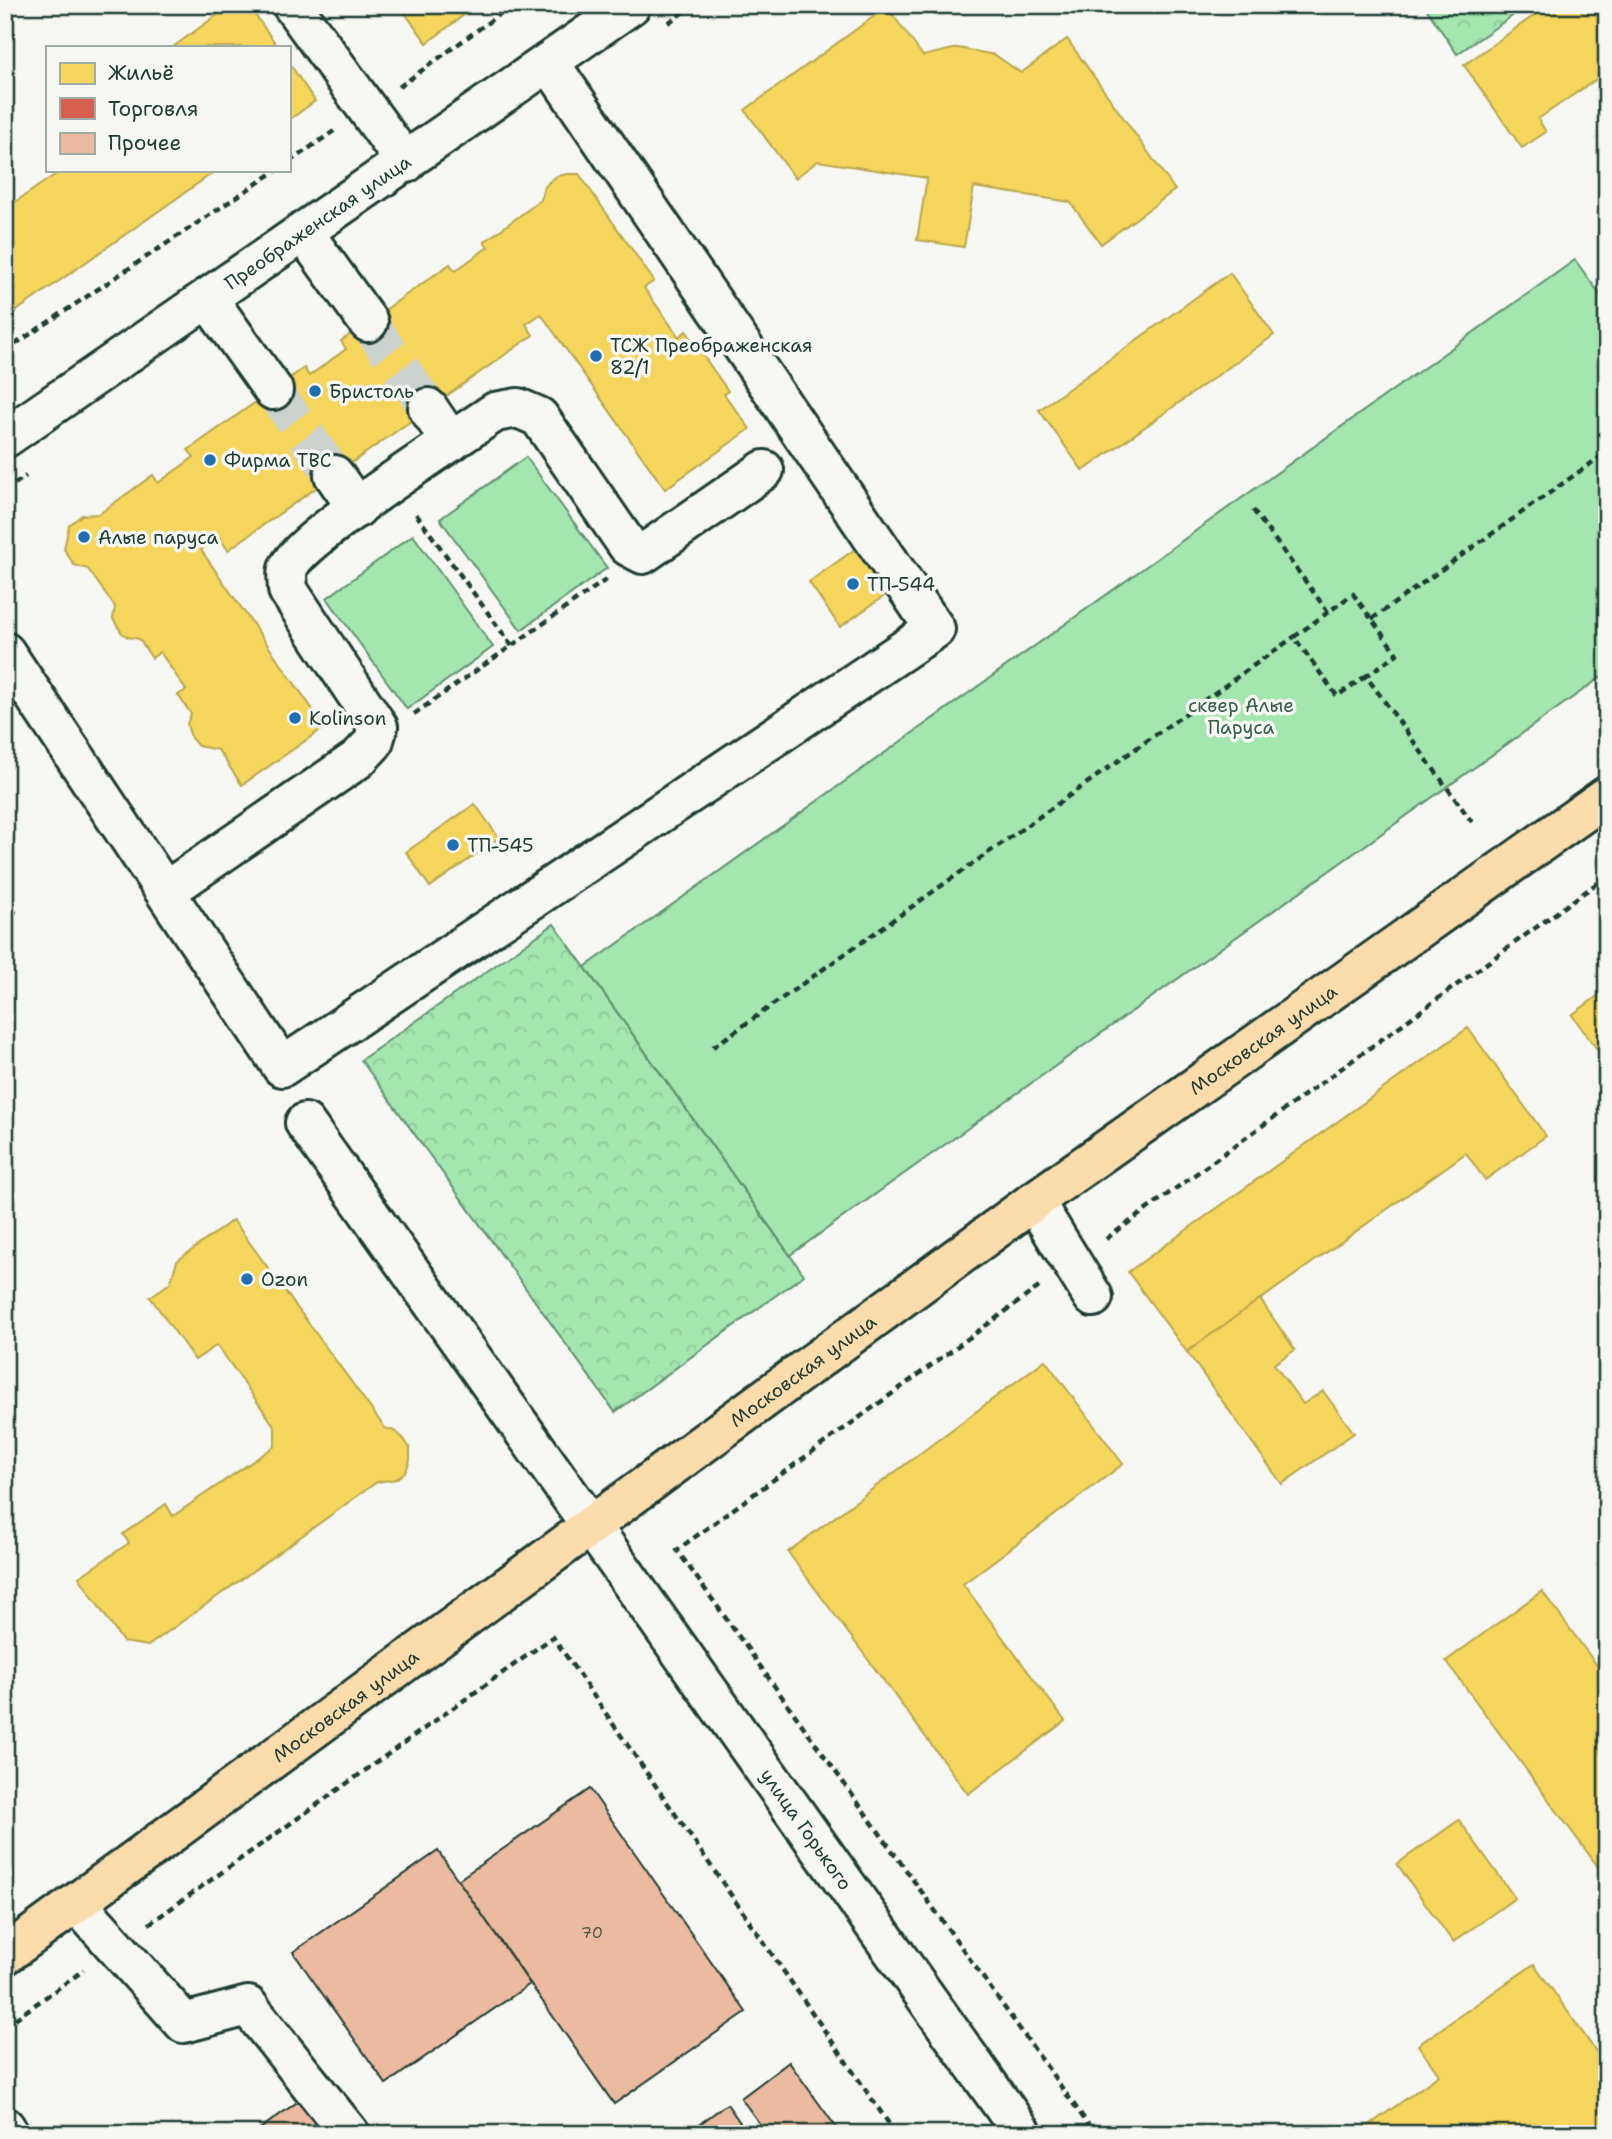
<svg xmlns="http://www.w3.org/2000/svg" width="1612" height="2139" viewBox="0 0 1612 2139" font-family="'Shantell Sans',sans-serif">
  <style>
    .forest { fill: url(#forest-crowns); stroke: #619272; stroke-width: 2 }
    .green { fill: #a3e6b0; stroke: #619272; stroke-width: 2 }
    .homes { fill: #f6d55c; stroke: #b6a750; stroke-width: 2 }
    .shops { fill: #d6604d; stroke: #9f5646; stroke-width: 2 }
    .building { fill: #ecba9e; stroke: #1f3d34; stroke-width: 2 }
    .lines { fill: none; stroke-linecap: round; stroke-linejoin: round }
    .minor-tunnel { stroke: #cbd1cc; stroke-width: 38; stroke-dasharray: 38 19; stroke-linecap: butt }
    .minor-casing { stroke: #1f3d34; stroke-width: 44 }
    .major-casing { stroke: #1f3d34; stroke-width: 44 }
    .path { stroke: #1f3d34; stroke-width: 4.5; stroke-dasharray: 7 5; stroke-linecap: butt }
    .minor { stroke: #f6f6f2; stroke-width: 38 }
    .major { stroke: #fddcac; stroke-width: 38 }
    .poi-dot { fill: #1f6fb2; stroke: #f6f6f2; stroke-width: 2.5 }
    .labels { text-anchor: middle; stroke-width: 7; stroke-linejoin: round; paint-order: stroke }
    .number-label { font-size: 16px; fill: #525c4e }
    .street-label { font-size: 19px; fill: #1f3d34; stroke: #f6f6f2 }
    .poi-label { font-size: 19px; fill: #1f3d34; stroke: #f6f6f2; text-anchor: start }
    .park-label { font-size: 19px; fill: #395f4d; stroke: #f6f6f2 }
  </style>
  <defs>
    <pattern id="forest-crowns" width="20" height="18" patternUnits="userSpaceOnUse" patternTransform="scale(1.75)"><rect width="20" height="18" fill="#a3e6b0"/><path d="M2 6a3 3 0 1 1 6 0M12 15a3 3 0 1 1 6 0" fill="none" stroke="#8cc698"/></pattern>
  </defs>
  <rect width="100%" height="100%" fill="#f6f6f2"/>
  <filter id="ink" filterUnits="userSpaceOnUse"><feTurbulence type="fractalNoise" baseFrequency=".0143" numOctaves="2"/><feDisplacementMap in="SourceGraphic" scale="14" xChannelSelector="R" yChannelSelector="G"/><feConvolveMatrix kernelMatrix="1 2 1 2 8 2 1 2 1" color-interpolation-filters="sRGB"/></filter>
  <g filter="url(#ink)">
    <g class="forest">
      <path d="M1424,5h104l-71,49z"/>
      <path d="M554,924l250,351 -189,137 -254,-352z"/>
    </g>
    <g class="green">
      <path d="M1575,260l32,44v369l-817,582 -205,-288z"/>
      <path d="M526,457l81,111 -86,62 -81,-111z"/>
      <path d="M413,535l80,112 -86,62 -80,-111z"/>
    </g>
    <g class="homes">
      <path d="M231,5h17l30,42h-105z"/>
      <path d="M399,5h78l-50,38z"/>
      <path d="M1549,5h52l6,8v59l-69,47 8,13 -24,16 -58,-83z"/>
      <path d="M887,7l36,49 35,-8 37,7 26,18 46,-34 108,151 -74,54 -31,-42 -96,-15 -10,60 -47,-7 10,-62 -109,-17 -23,17 -50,-68z"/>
      <path d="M289,63l26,38 -26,19z"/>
      <path d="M62,170h155l-212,149v-110z"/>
      <path d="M568,174h11l75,107 -10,7 35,49 7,-6 42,60 -4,3 26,35 -85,60 -124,-175 -15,10 7,11 -305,215 -9,-13 -18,13 124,177 -83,58 -24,-35 -20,-4 -7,-8 -4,-14 4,-10 -13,-19 8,-5 -26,-38 -8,6 -13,-19 -11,-2 -6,-4 -9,-14 2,-12 -27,-38 -14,-4 -10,-16 5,-24 13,-10 17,-1 54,-39 5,8 36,-26 -6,-7 116,-82 5,8 37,-27 -5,-8 109,-77 5,7 33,-24 -4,-5 57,-42 3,-12 5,-6 8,-6z"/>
      <path d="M1607,209v16l-8,-11z"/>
      <path d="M1230,273l44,62 -191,136 -44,-61z"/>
      <path d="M865,542l32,45 -57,40 -31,-45z"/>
      <path d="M475,804l24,34 -69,49 -24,-35z"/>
      <path d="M1607,989v74l-35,-48z"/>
      <path d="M1468,1028l78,108 -61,44 -19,-27 -279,199 -59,-80z"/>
      <path d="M233,1220l152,208 9,3 9,7 7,10v12l-4,11 -10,8 -19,3 -229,164 -25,-4 -44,-65 50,-34 -6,-9 43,-30 7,12 102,-70v-19l-58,-82 -22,15 -45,-63 20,-14 7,-22z"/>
      <path d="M1260,1299l35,51 -21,14 29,40 20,-13 31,42 -72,51 -95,-132z"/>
      <path d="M1045,1360l78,104 -160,120 102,137 -97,73 -180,-242z"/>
      <path d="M1542,1591l65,88v200l-161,-218z"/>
      <path d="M1459,1820l56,78 -62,44 -56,-78z"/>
      <path d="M1534,1964l73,103v67h-250l82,-59 -21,-30z"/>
    </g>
    <path class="shops" d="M5,897l11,15 -11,8z"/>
    <g class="building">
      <path d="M590,1789l156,223 -132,92 -156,-224z"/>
      <path d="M438,1851l92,133 -144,100 -93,-132z"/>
      <path d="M789,2062l52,72h-74l-26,-36z"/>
      <path d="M303,2098l26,36h-76z"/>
      <path d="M727,2104l21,30h-62z"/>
    </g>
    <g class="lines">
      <g class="minor-tunnel">
        <path d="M368,322l60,86"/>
        <path d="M273,390l61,85"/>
      </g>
      <defs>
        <g id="minor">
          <path d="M292,5l114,158"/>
          <path d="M304,233l64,89"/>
          <path d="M208,299l65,91"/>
          <path d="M428,408l23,34"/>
          <path id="s1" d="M5,438l626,-433"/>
          <path d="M334,475l23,33"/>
          <path d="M5,652l277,415 653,-438 -386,-567"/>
          <path d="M166,891l192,-132 15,-16 5,-16 -90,-137c0,-6 -2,-15 0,-21 8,-28 174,-134 207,-157l23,-4 21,9 89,129 15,8 121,-84"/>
          <path id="s2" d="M305,1123l718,1011"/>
          <path d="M1034,1201l59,96"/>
          <path d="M77,1903l107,120 64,-17 102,128"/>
          <path d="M5,2127l4,7"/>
        </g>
        <g id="major">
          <path id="s3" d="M5,1955l1029,-754 573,-405"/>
        </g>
      </defs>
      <use href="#minor" class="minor-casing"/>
      <use href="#major" class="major-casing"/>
      <g class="path">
        <path d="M668,23l25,-18"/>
        <path d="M399,87l113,-82"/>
        <path d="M289,162l45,-31"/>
        <path d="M5,351l272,-181"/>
        <path d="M5,491l21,-15"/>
        <path d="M1253,510l75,102"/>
        <path d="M416,514l96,132"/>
        <path d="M1372,619l235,-167"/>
        <path d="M1366,676l-29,20 -43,-59 59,-43 44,60 -31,22 106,146"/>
        <path d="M414,714l193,-135"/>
        <path d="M713,1047l581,-410"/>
        <path d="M1106,1239l501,-363"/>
        <path d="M1039,1287l-362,263 418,584"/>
        <path d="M149,1924l404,-287 343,497"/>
        <path d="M5,2026l79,-56"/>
      </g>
      <use href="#minor" class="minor"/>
      <use href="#major" class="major"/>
    </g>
  </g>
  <g class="poi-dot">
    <circle cx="596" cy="356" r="7"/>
    <circle cx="315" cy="391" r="7"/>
    <circle cx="210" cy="460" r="7"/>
    <circle cx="84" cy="537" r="7"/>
    <circle cx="853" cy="584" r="7"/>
    <circle cx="295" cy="718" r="7"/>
    <circle cx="453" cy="845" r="7"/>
    <circle cx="247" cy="1279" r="7"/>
  </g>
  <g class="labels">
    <g class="number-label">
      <text x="592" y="1938">70</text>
    </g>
    <g class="street-label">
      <text dy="7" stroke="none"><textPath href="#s1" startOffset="380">Преображенская улица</textPath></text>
      <text dy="7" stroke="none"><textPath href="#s3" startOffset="1556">Московская улица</textPath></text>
      <text dy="7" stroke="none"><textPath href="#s3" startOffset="989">Московская улица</textPath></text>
      <text dy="7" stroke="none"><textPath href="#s3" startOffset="422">Московская улица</textPath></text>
      <text dy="7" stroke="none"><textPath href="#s2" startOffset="866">улица Горького</textPath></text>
    </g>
    <g class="poi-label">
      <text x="610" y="352">ТСЖ Преображенская<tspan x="610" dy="22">82/1</tspan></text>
      <text x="329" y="398">Бристоль</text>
      <text x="224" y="467">Фирма ТВС</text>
      <text x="98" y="544">Алые паруса</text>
      <text x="867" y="591">ТП-544</text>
      <text x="309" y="725">Kolinson</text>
      <text x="467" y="852">ТП-545</text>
      <text x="261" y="1286">Ozon</text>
    </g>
    <g class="park-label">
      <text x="1241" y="712">сквер Алые<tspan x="1241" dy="22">Паруса</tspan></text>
    </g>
  </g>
  <rect width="1612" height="2139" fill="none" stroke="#f6f6f2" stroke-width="28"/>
  <rect x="14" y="14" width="1584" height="2111" fill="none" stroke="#1f3d34" stroke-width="2.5" filter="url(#ink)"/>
  <rect x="46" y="46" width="245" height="126" fill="#f6f6f2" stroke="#a0aca6" stroke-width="2"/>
  <rect x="60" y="63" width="35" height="21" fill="#f6d55c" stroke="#a0aca6" stroke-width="2"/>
  <text x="108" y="80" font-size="21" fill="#1f3d34">Жильё</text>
  <rect x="60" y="98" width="35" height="21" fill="#d6604d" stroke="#a0aca6" stroke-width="2"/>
  <text x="108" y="116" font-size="21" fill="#1f3d34">Торговля</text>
  <rect x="60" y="133" width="35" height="21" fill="#ecba9e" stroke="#a0aca6" stroke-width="2"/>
  <text x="108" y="150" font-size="21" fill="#1f3d34">Прочее</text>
</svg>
